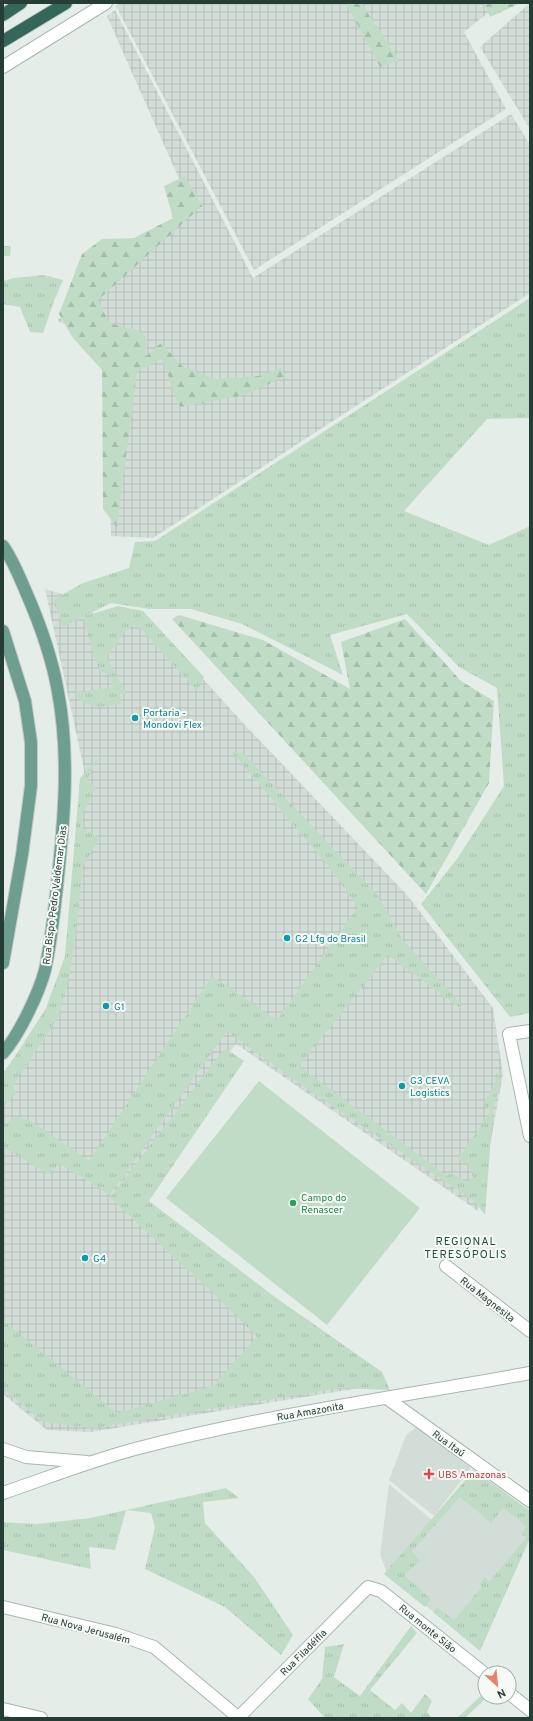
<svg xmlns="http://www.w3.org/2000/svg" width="533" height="1721" viewBox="0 0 533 1721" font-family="Overpass,sans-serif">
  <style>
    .built { fill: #d3ddd8 }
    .industrial { fill: url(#industrial-grid) }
    .grass { fill: url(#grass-tufts) }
    .forest { fill: url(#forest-firs) }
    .pitch { fill: #c0dcc6 }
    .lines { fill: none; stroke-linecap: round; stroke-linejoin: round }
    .minor-casing { stroke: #a8b5b0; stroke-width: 14 }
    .major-casing { stroke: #c2c9c7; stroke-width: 14 }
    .highway-casing { stroke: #c2c9c7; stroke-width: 14 }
    .minor { stroke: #fff; stroke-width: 12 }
    .major { stroke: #6e9e8f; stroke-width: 12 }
    .highway { stroke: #346759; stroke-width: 12 }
    .culture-dot { fill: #0f9aa8; stroke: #f6faf7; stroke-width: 1.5 }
    .leisure-dot { fill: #2e9e5b; stroke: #f6faf7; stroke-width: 1.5 }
    .health-dot { fill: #e0444e; stroke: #f6faf7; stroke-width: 1.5 }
    .labels { text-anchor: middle; stroke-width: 4; stroke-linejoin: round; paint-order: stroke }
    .culture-label { font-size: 10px; fill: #0d838f; stroke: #f6faf7; text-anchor: start }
    .street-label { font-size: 10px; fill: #263d36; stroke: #f6faf7 }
    .leisure-label { font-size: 10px; fill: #27864d; stroke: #f6faf7; text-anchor: start }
    .health-label { font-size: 10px; fill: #be3a42; stroke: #f6faf7; text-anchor: start }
    .neighbourhood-label { font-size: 11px; letter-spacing: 1px; fill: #234e41; stroke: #f6faf7 }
  </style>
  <defs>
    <pattern id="industrial-grid" width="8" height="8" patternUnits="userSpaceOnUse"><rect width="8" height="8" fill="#d3ddd8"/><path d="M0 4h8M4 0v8" fill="none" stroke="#b5bfba"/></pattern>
    <pattern id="grass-tufts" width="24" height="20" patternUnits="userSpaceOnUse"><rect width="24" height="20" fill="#c0dcc6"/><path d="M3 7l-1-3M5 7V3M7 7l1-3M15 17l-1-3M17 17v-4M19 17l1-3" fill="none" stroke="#a5beab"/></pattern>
    <pattern id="forest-firs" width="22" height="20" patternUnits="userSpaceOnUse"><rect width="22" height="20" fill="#c0dcc6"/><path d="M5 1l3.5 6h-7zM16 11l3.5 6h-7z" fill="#a5beab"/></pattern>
  </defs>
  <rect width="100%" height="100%" fill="#e5ede9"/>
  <g class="built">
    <path d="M418,1426l53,42 -37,48 -45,-36 17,-45z"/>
    <path d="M473,1471l57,44v23l-51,111 -91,-74 -8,-20 9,-71 44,37z"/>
  </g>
  <g class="industrial">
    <path d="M120,3h380l-36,29 42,77 -252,161 -138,-264z"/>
    <path d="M530,3v126l-50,-82z"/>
    <path d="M115,10l138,268 258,-164 19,31v148l-377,245 -42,-2 -6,-197 -48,-18 134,-115 -84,-190z"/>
    <path d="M45,589l33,10 16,16 53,2 96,106 165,173 85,112 10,66 -25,137 -242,-167 -119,156 255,186 -281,46 -44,-2 -44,-36v-321l46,-64 23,-61 12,-179z"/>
  </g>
  <g class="grass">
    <path d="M3,246h8l-1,10h-7z"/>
    <path d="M44,275l19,5 -9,21 -11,32 -13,-1 -10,-25 -17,-3v-23l10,-3z"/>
    <path d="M530,298v120l-43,1 -83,92 85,34 41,-19v487l-20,4 -89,-113 36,-45 47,-73 -7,-98 -38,-21 -52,-53 -77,21 13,40 -101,-51 -51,-15h-42l-38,-6 -26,13 33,-10 25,5 61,66 -7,14 -56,-62 -8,-4 -15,14 1,3 -13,14 20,37 -6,1 1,10c-19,2 -29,7 -45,-7v-6l4,1 33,-5 -3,-13 -10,-2 -7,-18 -10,-37 -20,10 -10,-27 30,-17 46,-15 6,-26 20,-1z"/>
    <path d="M232,752l11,1 135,143 24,43 59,65v5l-73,-54 -89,111 148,110 4,-4 15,10 7,-5 -5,-13 -11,-4 34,-49 -9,-7 12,-17 2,-14 5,7 -8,30 -8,105 -10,-13 -185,-125 -63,-46 -117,164 -50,-31 -12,10 -43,-26 -2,1v-23l12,-10 16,5 58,40 123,-185 65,44 81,-113 -24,-34z"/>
    <path d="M103,753l-12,17 -4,11 9,7 -14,27v12l18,11 -17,28 -5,53 -9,59 -10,38 -47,71 5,5 -14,14v-31l43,-67 19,-52 15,-178z"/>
    <path d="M225,1048l19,13 -95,140 126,96 107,75 8,18 -50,-2 -246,40 -51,-6 -40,-33v-69l114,93 96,-27 44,-49 -44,-44 -103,-95z"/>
    <path d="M474,1470l56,41v27l-50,113 -47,-39 4,-5 17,13 27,-32 -1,-5 5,-6 4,5 37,-44 -5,-5 5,-7 -23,-18 -12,15 -31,-26 -48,54 8,10 -16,14 27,24 -6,8 -41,-33z"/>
    <path d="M226,1488l13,10 -36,4 2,21 49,54 39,58 -12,20 -56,-48 -80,-38 10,-42 -4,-14 -25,-3 -11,40 -26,-3 2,22 -88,-19v-28l33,2 54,-6z"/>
    <path d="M411,1626l6,7 -47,57 25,20 7,-7 9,10 14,-19 7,7 -5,11 5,6h-107l-17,-19 14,-20 3,-32 19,-3 -10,33 26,19z"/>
    <path d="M485,1692v5h2l-22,21h-8z"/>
  </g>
  <g class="forest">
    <path d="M346,3h15l38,57 -19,7z"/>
    <path d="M484,3h37l-31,14z"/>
    <path d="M185,176l17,30 -104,94 11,23 31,8 8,9 -3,17 16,-14 21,23 33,13 43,-3 23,-8 5,8 -39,18 -17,4 -50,9 -8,-18 -5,-18 -6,-12 -24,13 -20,155 -14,-18 -1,-139 -29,-32 -14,-24 23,-60 20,-15 32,-1 39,-20 -9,-32z"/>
    <path d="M179,615l84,25 87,49 -9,-47 64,-23 56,62 33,20 -5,82 -63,111 -254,-275z"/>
  </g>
  <path class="pitch" d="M259,1081l161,127 -93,117 -161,-127z"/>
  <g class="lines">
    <defs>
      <g id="minor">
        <path d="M3,67l103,-64"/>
        <path d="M530,1031l-21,3 21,102"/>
        <path d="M446,1266l84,65"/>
        <path d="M388,1399l142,102"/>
        <path d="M3,1449l23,8 61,5"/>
        <path d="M3,1493c44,-15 87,-32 132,-44 130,-34 263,-52 395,-76"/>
        <path d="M3,1607l113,27 38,13 85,71"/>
        <path d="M509,1693l21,17"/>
        <path d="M3,1709l38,9"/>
        <path d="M238,1718l130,-131 13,4 104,83"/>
      </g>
      <g id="major">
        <path d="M3,546c10,14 16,30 23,46 14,32 26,65 32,100 12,64 6,130 -1,194 -3,27 -6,57 -12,84 -6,23 -26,65 -42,83"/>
        <path d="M3,631l22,70 6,41v44l-9,69 -19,108"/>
      </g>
      <g id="highway">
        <path d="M3,15l18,-12"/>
        <path d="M3,41l63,-38"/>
      </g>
    </defs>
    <use href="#minor" class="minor-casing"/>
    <use href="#major" class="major-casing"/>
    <use href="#highway" class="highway-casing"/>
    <use href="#minor" class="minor"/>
    <use href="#major" class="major"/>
    <use href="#highway" class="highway"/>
  </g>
  <g class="culture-dot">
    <circle cx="135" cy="718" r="4"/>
    <circle cx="287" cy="938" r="4"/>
    <circle cx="106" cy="1006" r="4"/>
    <circle cx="402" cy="1086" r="4"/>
    <circle cx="85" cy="1258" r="4"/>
  </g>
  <circle class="leisure-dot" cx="293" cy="1203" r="4"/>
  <path class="health-dot" d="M427 1468h4v4h4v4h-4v4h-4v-4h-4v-4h4z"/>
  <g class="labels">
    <g class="culture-label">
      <text x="143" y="716">Portaria -<tspan x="143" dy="12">Mondovi Flex</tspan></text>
      <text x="295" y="942">G2 Lfg do Brasil</text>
      <text x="114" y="1010">G1</text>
      <text x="410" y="1084">G3 CEVA<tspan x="410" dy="12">Logistics</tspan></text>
      <text x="93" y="1262">G4</text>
    </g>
    <g class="street-label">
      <text transform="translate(54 895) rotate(-83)" y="4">Rua Bispo Pedro Valdemar Dias</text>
      <text transform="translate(488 1299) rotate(38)" y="4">Rua Magnesita</text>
      <text transform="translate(310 1411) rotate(-10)" y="4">Rua Amazonita</text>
      <text transform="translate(449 1443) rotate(36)" y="4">Rua Itaú</text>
      <text transform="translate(86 1628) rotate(15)" y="4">Rua Nova Jerusalém</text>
      <text transform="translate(428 1628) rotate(39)" y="4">Rua monte Sião</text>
      <text transform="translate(303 1652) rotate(-45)" y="4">Rua Filadélfia</text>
    </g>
    <g class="leisure-label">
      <text x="301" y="1201">Campo do<tspan x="301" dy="12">Renascer</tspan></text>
    </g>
    <g class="health-label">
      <text x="438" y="1478">UBS Amazonas</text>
    </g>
    <g class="neighbourhood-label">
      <text x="466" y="1245">REGIONAL<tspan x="466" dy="13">TERESÓPOLIS</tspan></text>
    </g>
  </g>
  <rect width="533" height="1721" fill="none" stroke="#263d36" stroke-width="8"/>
  <g transform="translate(497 1685) rotate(153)"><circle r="19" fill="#f6faf7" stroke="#a3aeaa"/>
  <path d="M0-3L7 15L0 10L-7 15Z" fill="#e6816a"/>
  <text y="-6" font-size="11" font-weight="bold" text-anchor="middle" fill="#263d36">N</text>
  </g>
</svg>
